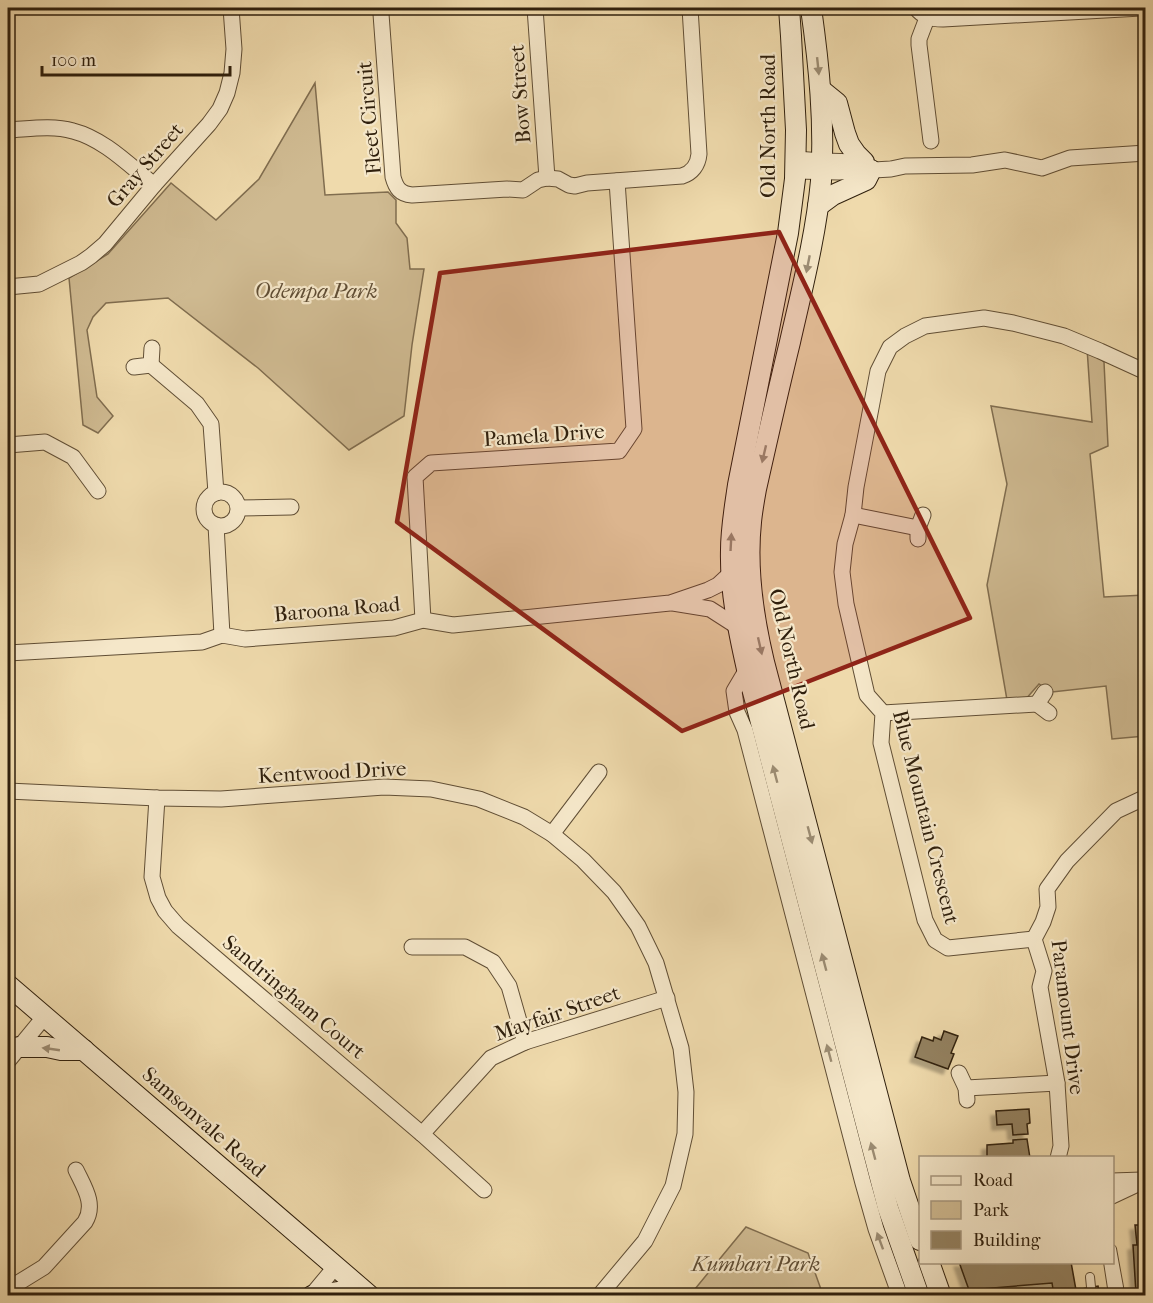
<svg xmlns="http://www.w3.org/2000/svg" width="1153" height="1303" viewBox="0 0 1153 1303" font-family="'IM FELL French Canon',serif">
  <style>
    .green { fill: #cfba91; stroke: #806d4f; stroke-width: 1.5 }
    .building { fill: #938160; stroke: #30200d; stroke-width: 1.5; filter: url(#shadow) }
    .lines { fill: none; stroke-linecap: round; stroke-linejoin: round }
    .lane-casing { stroke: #604e35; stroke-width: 10 }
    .street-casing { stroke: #604e35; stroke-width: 17 }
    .secondary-casing { stroke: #30200d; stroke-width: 22 }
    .lane { stroke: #f5e7c9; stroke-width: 8 }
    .street { stroke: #f5e7c9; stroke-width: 15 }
    .secondary { stroke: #f5e7c9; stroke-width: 20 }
    .oneway { fill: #9c8d74 }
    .marked { fill: #8f2418; fill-opacity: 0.2; stroke: #8f2418; stroke-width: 4.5; stroke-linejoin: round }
    .labels { text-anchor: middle; stroke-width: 4.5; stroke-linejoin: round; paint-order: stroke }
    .street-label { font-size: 21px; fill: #30200d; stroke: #f5e7c9 }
    .park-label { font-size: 21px; font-style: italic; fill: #604e35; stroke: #f5e7c9 }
  </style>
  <defs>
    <filter id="shadow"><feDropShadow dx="-5" dy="5" stdDeviation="1.5" flood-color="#0004"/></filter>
  </defs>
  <rect width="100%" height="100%" fill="#efdaac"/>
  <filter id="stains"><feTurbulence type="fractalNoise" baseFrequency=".00333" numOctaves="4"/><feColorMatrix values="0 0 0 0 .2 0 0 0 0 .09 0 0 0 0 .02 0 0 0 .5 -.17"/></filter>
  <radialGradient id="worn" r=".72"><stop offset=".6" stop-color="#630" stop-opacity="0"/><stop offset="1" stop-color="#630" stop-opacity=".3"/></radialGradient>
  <g class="green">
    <path d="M315,83l10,112 63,-3 8,8v23l11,15 3,31h14l-12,76 -8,71 -55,34 -91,-82 -90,-70 -62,5 -13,14 -6,13 10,67 16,19 -15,17 -15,-8 -14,-147 39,-24 63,-71 45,37 43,-41z"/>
    <path d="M1087,348l17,14 4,84 -18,8 14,143 41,-2v141l-33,3 -6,-53 -54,6 -13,-8 -14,16h-18l-20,-115 20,-101 -16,-78 101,16z"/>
    <path d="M746,1227l62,26 15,42h-133z"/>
  </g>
  <g class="building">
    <path d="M944,1031l14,5 -7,17 3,1 -6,15 -33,-12 7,-20 11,4 1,-4 7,3z"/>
    <path d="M1029,1109l1,14 -3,1 1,10 -15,1 -1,-11 -15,1 -1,-14z"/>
    <path d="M1027,1139l3,19h-43v-13l26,-2v-3z"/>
    <path d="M1135,1225h11v68l-10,1 -3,-49h4z"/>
    <path d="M959,1262h112l5,28 -22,5 -2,-12 -83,7z"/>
    <path d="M1098,1286l2,10h-46l22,-6z"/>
  </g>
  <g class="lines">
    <defs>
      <g id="lane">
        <path d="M1112,1249l7,38 -3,6"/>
        <path d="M1108,1262l4,26 5,7"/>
        <path d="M1090,1277l1,10"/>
      </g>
      <g id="street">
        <path d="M383,8l-2,6 12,163c3,11 7,17 19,18l95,-6 16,1 15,-10 9,-2 11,1 11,6 6,1 12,-3 95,-7c10,-3 16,-11 17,-22l-9,-146"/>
        <path d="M535,8l12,170"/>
        <path d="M916,8c7,9 15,11 27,11l198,-11"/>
        <path d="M927,18l-8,21v6l12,96"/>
        <path d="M8,130c21,-1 44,-5 65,1 31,8 56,34 81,54"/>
        <path d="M796,159l26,2 37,1"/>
        <path d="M796,171l43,1 52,-3 14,-3 67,-1 33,-5 37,8 28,-10 76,-5"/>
        <path d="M8,287l31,-3 42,-21 10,-7 14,-12 49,-59 55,-61 11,-15 7,-16 5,-20 2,-24 -3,-41"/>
        <path d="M151,365l46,39 14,20 5,69"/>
        <path d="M134,367l17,-2 1,-17"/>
        <path d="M8,445l37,-3 28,15 25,34"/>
        <circle cx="221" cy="509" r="17"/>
        <path d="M239,508l52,-1"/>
        <path d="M853,515l65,13"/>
        <path d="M216,525l6,110"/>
        <path d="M918,539v-11l5,-13"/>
        <path d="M673,603l37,6 28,18"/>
        <path d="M423,620l-8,-143 16,-14 188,-12 15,-22 -17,-248"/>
        <path d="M8,653l194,-11 20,-7 23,4 149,-11 29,-8 30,5 217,-22 38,-13 10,-5 14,-13"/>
        <path d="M747,669l-13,22 3,21 8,18 118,453 13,46 24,67"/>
        <path d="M1045,692l-8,12 12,9"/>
        <path d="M883,713l154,-9"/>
        <path d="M8,791l149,7 64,1 163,-12 47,2 48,10 45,18 28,17 31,26 31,32 24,34 18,37 25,85 5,44 -1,42 -12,52 -28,55 -46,55"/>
        <path d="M157,798l-5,79 6,21 7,13 13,15 244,208 62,56"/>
        <path d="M552,834l47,-62"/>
        <path d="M1034,939l-86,9 -13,-8 -10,-20 -44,-177 2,-30 -16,-18 -21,-91 -4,-32 3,-28 8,-29 3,-28 22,-116 12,-24 15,-11 20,-10 59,-8 29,5 51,13 36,15 46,21"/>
        <path d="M412,947h53l28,15 16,24 16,56"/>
        <path d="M8,1061l37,-45"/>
        <path d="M959,1073l7,15 1,12"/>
        <path d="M966,1088l91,-5"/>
        <path d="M422,1134l69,-76 34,-16 142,-44"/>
        <path d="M1058,1158l3,-12 -4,-63 -17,-96 4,-16 -10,-32 9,-17 5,-15 -1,-18 20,-28 49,-50 30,-14"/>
        <path d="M1112,1181l30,-1"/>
        <path d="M1112,1196l34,-16"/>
        <path d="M8,1287l10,-4 26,-16 41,-45c11,-18 -1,-35 -9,-52"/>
        <path d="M311,1296l25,-30"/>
      </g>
      <g id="secondary">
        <path d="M789,8l2,28 5,94 -1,49 -7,54 -50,252c-3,21 -7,43 -7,65 -1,40 7,79 16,119l141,539 31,88"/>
        <path d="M811,8c8,57 14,115 10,173 -5,54 -19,108 -31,161 -12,49 -23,98 -34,147 -2,11 -4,22 -5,33 -5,47 2,94 13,140l136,519 20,59"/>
        <path d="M821,90l16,13 8,30 4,11 7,10 8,8"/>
        <path d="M818,206l15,-11 33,-15 5,-10"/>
        <path d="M8,985l362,311"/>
        <path d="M19,1047h28l14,3h23"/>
        <path d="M929,1262l12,34"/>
        <path d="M312,1296l27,-4 24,4"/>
      </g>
    </defs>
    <use href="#lane" class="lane-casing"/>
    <use href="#street" class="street-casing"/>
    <use href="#secondary" class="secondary-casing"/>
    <use href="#lane" class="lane"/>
    <use href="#street" class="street"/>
    <use href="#secondary" class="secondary"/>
  </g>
  <defs><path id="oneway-solid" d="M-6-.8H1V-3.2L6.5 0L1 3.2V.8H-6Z" transform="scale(1.5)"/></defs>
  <g class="oneway">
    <use href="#oneway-solid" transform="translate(818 66) rotate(84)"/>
    <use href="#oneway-solid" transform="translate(808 264) rotate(101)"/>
    <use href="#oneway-solid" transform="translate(764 454) rotate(103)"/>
    <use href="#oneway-solid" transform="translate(731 542) rotate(-87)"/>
    <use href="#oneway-solid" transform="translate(760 646) rotate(77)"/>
    <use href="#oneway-solid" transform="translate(775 774) rotate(-105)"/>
    <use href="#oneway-solid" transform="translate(810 835) rotate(75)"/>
    <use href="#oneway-solid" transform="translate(824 962) rotate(-105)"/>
    <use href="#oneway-solid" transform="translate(51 1049) rotate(-172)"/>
    <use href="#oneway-solid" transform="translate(829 1053) rotate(-105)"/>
    <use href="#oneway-solid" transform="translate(873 1151) rotate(-105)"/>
    <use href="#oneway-solid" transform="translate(880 1241) rotate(-110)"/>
  </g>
  <path class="marked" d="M779,232l191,386 -288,113 -285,-209 43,-249z"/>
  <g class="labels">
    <g class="street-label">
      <text transform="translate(520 94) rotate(-94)" y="7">Bow Street</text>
      <text transform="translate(369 118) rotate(-95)" y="7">Fleet Circuit</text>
      <text transform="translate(768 126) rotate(-90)" y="7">Old North Road</text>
      <text transform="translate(145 165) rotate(-49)" y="7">Gray Street</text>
      <text transform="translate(544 435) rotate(-4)" y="7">Pamela Drive</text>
      <text transform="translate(337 609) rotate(-5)" y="7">Baroona Road</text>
      <text transform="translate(792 659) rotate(77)" y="7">Old North Road</text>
      <text transform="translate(332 772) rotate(-3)" y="7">Kentwood Drive</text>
      <text transform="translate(926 817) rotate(76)" y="7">Blue Mountain Crescent</text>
      <text transform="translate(294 997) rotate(40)" y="7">Sandringham Court</text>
      <text transform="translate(557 1013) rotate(-19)" y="7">Mayfair Street</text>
      <text transform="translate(1068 1017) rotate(83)" y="7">Paramount Drive</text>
      <text transform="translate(204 1122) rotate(41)" y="7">Samsonvale Road</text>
    </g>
    <g class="park-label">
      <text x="316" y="298">Odempa Park</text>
      <text x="756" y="1271">Kumbari Park</text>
    </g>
  </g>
  <rect width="1153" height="1303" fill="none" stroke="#efdaac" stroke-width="30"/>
  <rect x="9" y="9" width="1135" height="1285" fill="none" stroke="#30200d" stroke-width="3"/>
  <rect x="15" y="15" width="1123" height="1273" fill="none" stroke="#30200d" stroke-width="1.5"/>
  <rect x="919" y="1156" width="195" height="108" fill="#f5e7c9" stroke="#a6977e" stroke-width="1.5"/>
  <rect x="931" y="1176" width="30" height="9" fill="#f5e7c9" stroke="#a6977e" stroke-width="1.5"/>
  <text x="973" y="1186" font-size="18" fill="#30200d">Road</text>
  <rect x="931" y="1201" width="30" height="18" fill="#cfba91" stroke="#a6977e" stroke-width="1.5"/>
  <text x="973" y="1216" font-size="18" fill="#30200d">Park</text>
  <rect x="931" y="1231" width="30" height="18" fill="#938160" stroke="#a6977e" stroke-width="1.5"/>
  <text x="973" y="1246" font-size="18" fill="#30200d">Building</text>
  <path d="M42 66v9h188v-9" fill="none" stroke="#30200d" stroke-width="3"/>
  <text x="51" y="66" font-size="18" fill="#30200d" stroke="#f5e7c9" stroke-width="4.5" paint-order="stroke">100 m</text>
  <rect width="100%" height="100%" filter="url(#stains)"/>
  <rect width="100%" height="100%" fill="url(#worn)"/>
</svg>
